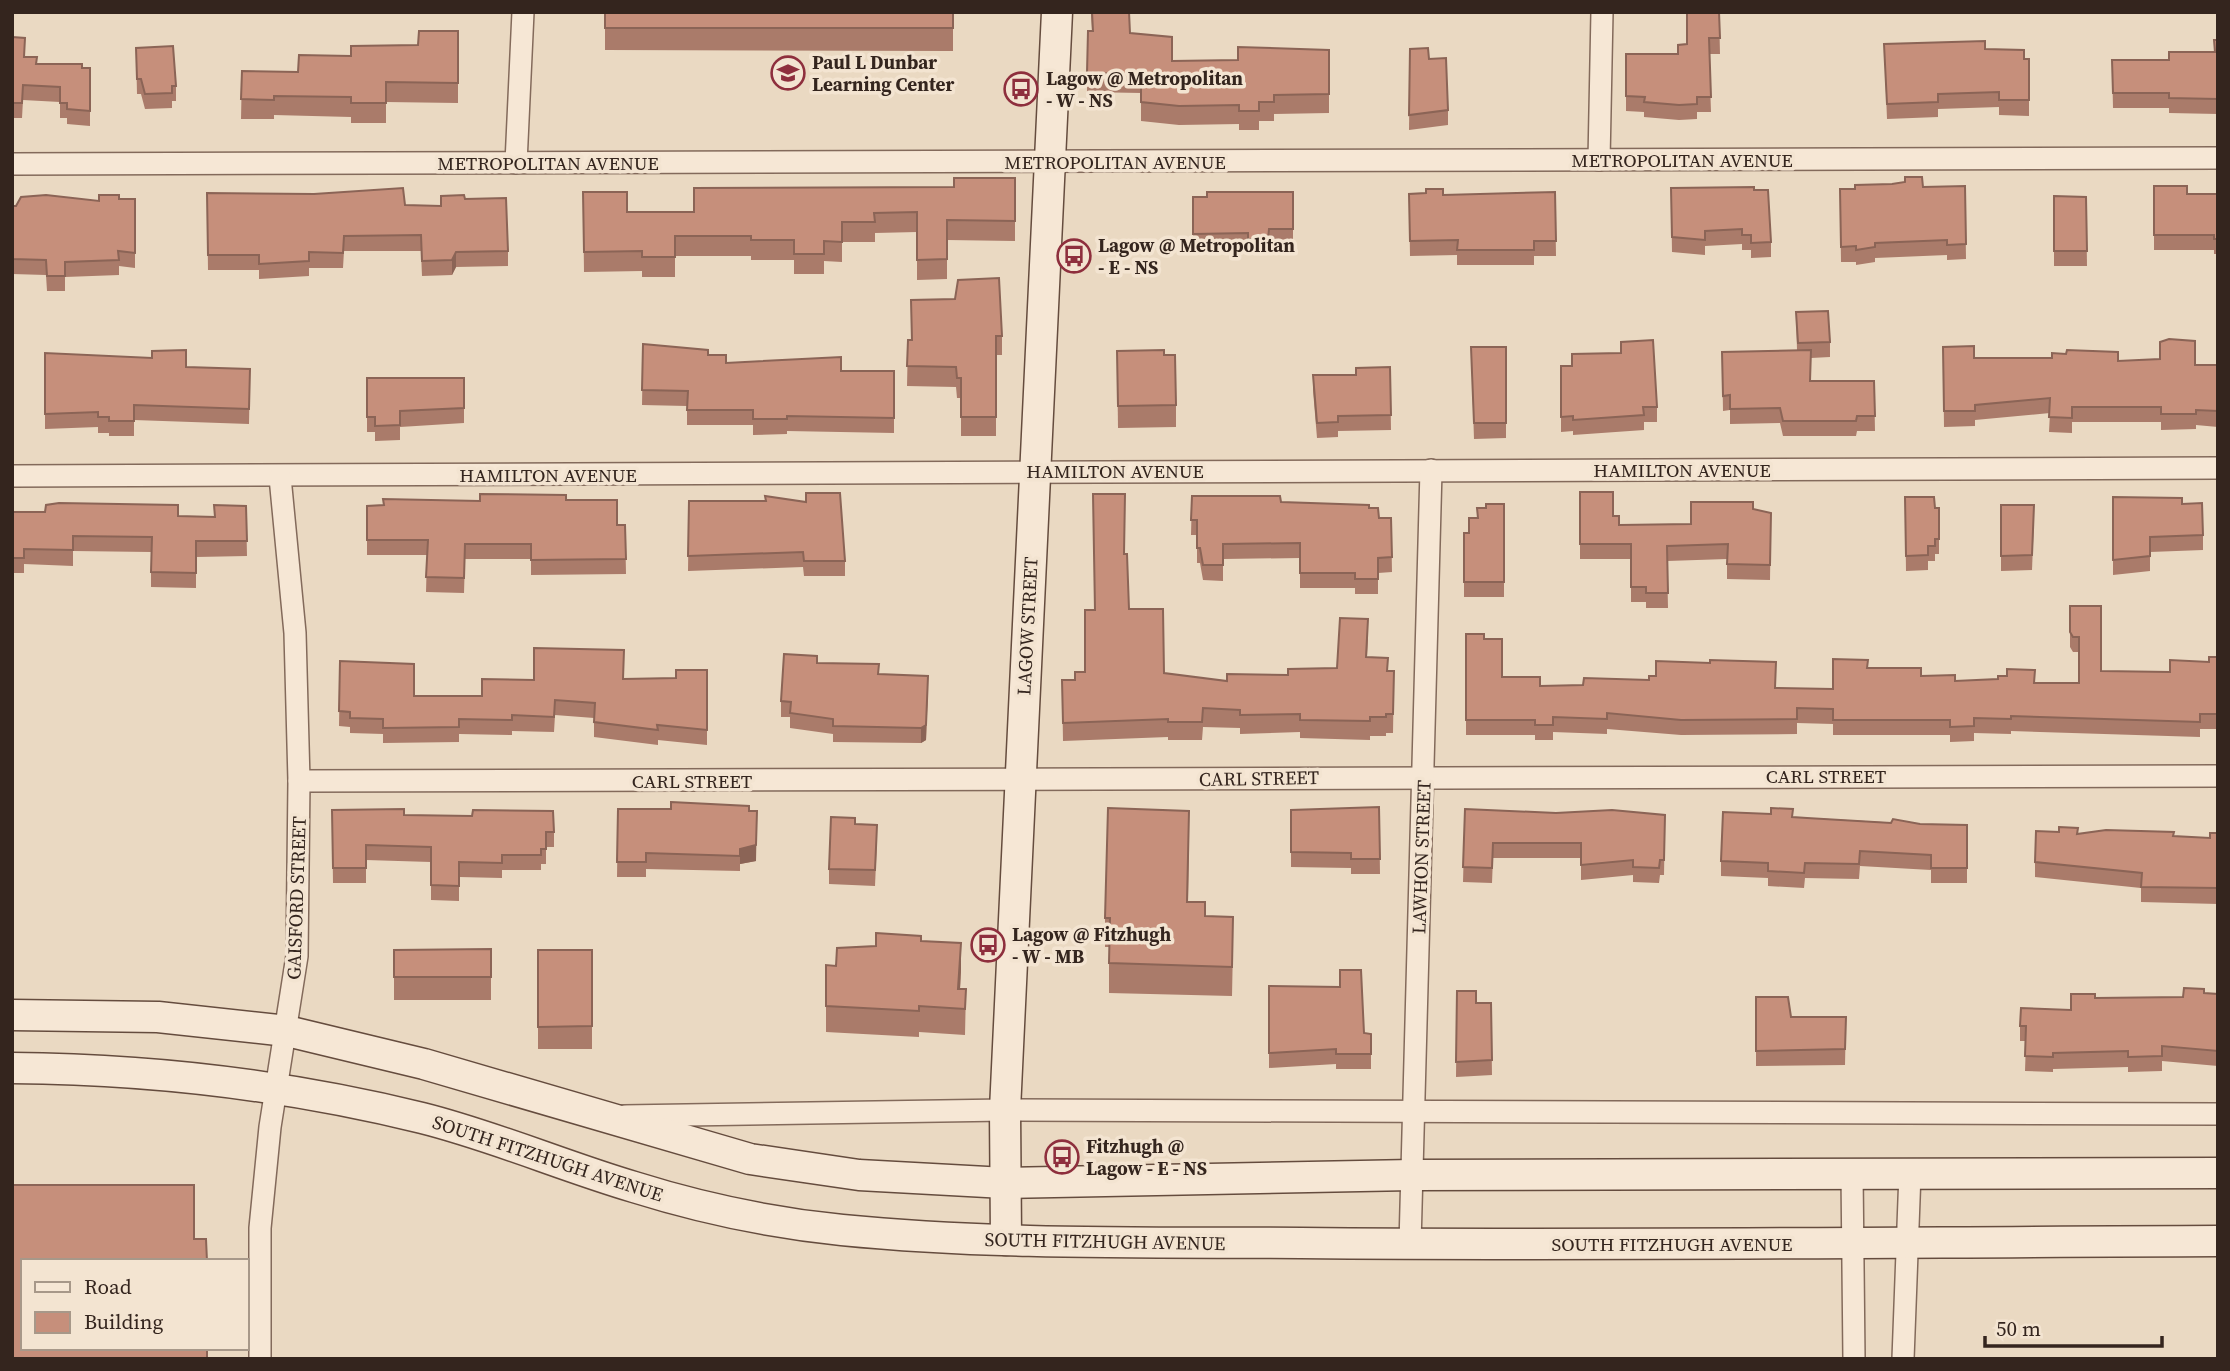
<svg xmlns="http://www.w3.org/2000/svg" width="2230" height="1371" viewBox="0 0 2230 1371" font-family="'Source Serif 4',serif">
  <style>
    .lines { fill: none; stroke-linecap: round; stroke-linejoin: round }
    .street-casing { stroke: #836a5b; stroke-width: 24 }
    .secondary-casing { stroke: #654c3e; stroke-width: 33 }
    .street { stroke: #f6e7d5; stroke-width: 21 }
    .secondary { stroke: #f6e7d5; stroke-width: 30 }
    .wall { fill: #aa7b6a }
    .shaded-wall { fill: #8b6456 }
    .building { fill: #c68f7b; stroke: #8b6456; stroke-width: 2 }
    .labels { text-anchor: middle; stroke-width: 7; stroke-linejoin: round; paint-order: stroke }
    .poi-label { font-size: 19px; font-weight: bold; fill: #34251e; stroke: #f3e4d1; text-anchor: start }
    .street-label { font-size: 19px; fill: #34251e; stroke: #f3e4d1 }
  </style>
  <rect width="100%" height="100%" fill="#ead9c2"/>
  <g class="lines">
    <defs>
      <g id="street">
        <path d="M1599,160l3,-148"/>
        <path d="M516,163l7,-151"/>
        <path d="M12,164l2206,-6"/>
        <path d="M12,476l2206,-8"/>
        <path d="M299,781l1919,-5"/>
        <path d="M624,1116l381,-6 1213,4"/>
        <path d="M1852,1173l2,186"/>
        <path d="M1410,1244l21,-774"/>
        <path d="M260,1359v-131l10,-101 27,-171 2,-175 -4,-148 -15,-156"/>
        <path d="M1903,1359l7,-186"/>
      </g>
      <g id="secondary">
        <path d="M12,1015l146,2 129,14 137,33 326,95 109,16 146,8 407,-8 806,-2"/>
        <path d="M12,1068c139,1 275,17 410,50 72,18 141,48 212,69 67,21 139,36 208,43 152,15 306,12 459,13 305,3 611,-1 917,-2"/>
        <path d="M1006,1240l-1,-130 52,-1098"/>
      </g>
    </defs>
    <use href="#street" class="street-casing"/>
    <use href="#secondary" class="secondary-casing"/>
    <use href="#street" class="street"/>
    <use href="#secondary" class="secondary"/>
  </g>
  <g class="wall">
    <path d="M605,12h348v39l-348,-1z"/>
    <path d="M1091,12h38l1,21 42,28 66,-1 91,-10v63l-55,1v7h-15v9h-20v-6l-60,1 -38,-4v-28l-54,-1 1,-61h4z"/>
    <path d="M1719,12l1,42h-11l2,58h-14v7l-18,1 -35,-3v-5l-18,-1v-57h52z"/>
    <path d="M458,31v72l-72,-1v21h-35v-6l-77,-2v4h-33l1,-48 56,1 53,-16 67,-11z"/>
    <path d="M12,37l13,20 12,7 53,4v58l-23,-2v-6h-7v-16l-37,-2 -1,18h-10z"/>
    <path d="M2218,40v74l-49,-1v-5h-56l-1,-48h57l46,-8z"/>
    <path d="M1884,44l101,5 39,10h5v57l-30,-1v-8l-61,2v8l-51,2z"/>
    <path d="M136,48l40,38v15h-4v7l-27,1 -4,-15h-4z"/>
    <path d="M1410,49l38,61v15l-39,5z"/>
    <path d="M1015,178v63l-68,-1v39l-30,1v-48l-42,1v9h-33v20l-18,-1v13h-30v-14h-43v-4h-76v21h-33v-6l-58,1 -1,-80 44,20h67l260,-25z"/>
    <path d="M1965,186l1,73 -19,1v-5l-72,3v4l-19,3v-3h-15l-1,-73z"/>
    <path d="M2154,186l33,8h31v60h-4v-4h-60z"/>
    <path d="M1671,188l83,2 17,52v15l-20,1v-8h-9v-6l-37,2v9l-33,-3z"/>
    <path d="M1293,192v52h-24l-1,11h-20v-7l-55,1v-52z"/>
    <path d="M1555,192l1,64h-22v9h-77v-10l-47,1 -1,-62 34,1z"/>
    <path d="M207,193l198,12 36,1 24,-7 43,52v15l-52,1 -4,8 -30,1 -1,-25h-77l-1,17h-34v8l-50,3v-9h-51z"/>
    <path d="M2054,196l32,1 1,69h-33z"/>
    <path d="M119,199h16v69l-16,-2v9l-54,2v14h-18l-1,-16 -34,-1v-68z"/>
    <path d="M1796,312l34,30v15l-19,1 -1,23h64l1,50h-18l-1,5h-73l-3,-13 -50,1v-14l-7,1 -1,-59 75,-2z"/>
    <path d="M1002,336v19h-6v81h-35v-38h-4l-1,-11 -49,-1 1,-46z"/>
    <path d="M1621,342l36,65v15h-13v8l-71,5v-4l-12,1v-66h11l49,-13z"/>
    <path d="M643,344l65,11 18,8 115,8h53v62l-107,-2v3l-34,1v-10h-66v-19l-45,-1z"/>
    <path d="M1471,347h35v91l-32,1z"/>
    <path d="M1943,347l31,11 144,3 77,4h23v62l-22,-2v4l-35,1v-8h-89v11l-23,-1 1,-19 -75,7v6l-31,1z"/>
    <path d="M1117,351l47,4 12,50v22l-58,1z"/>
    <path d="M45,353l141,14 64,2 -1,55 -115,-4v16h-25v-3h-11v-6l-53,2z"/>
    <path d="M1390,367l1,63 -53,1v6l-21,1 -4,-48v-15h43z"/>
    <path d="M367,378h97v45l-64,4v13l-25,1v-9h-8z"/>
    <path d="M1580,492l33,24 6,9 72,-1 62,-15 18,4 -1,67 -43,-1v-20l-60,2 1,47h-22v-6h-15v-43h-51z"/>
    <path d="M1192,496l177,12 10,10h12l1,54 -14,1v21h-23v-6h-55v-30l-77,1v22l-20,-1 -3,-17h-3v-28h-6z"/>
    <path d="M1905,497l30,11h4v46h-4v7h-7v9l-22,1z"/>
    <path d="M2113,497l69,7 21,31v15l-53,2v19l-37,4z"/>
    <path d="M566,500l51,25h8l1,49 -95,1v-16h-66l-1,34 -38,-1 1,-37h-60v-49l113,-5z"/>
    <path d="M689,501l156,60v15h-41l-1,-9 -115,4z"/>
    <path d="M1504,504v93h-40v-64h5l9,-15 8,-10z"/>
    <path d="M2001,505l33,15 -2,50 -31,1z"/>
    <path d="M246,506l1,50 -51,1v31l-45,-1v-35l-78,-1v15l-49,-2v9h-12v-61h33l170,5z"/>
    <path d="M1124,554l5,55 35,64 63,8 61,-6 49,-7 31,-30 -1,19 21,14h6l-1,62h-7v3h-16v4l-70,-2v-6l-60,2v-6l-37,-1 -1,13h-34v-3l-105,4 -1,-61h13l10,-8 9,-62z"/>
    <path d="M2070,606l31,65 69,1 39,-10 9,-5v72h-18v8l-189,-6v3l-37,-1v8l-24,1v-7h-117v-11l-36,-1v11l-116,1 -74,-6v5l-54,-2v8h-18v-5h-69v-101l18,5 18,38 38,9 293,3 35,-21 87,13 80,2h44v-31h-6l-3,-5z"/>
    <path d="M340,661l74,35h68l52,-16 142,-2 31,-8v75l-49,-5v5l-64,-8v-19l-39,-3 -1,17 -42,-1v4l-53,-1v8l-76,1v-9l-33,-1v-6l-11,-1z"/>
    <path d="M817,663l61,11 50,17 -2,49 -5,3 -88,-1v-8l-43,-6v-11h-9v-16z"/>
    <path d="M1379,807l1,67h-29v-6l-60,-1v-57z"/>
    <path d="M618,809l131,2 7,50 -16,3v7l-94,-2v8h-29z"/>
    <path d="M1465,809l91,4 109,2 -1,60h-4l-1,8 -26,-1v-7l-52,5v-22h-88l-1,25 -29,-1z"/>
    <path d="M332,810l72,5 150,17v15h-8v17h-5v6h-39v8l-43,-1v24l-28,-1v-38l-65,-2v23h-33z"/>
    <path d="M1793,817l127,7 47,1v58h-36v-13l-71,-4 -1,13 -54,-1 -1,10 -36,-2v-8l-47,-2v-15z"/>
    <path d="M855,824l22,16 -2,46 -46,-2v-15z"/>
    <path d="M2218,833v71l-77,-2v-14l-106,-11v-15l43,-28 95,2 37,2z"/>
    <path d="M1189,840l-1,62 17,14 28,30 -1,50 -123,-3v-46h-4v-29z"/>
    <path d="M921,941l40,28 -1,20h6l-1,46 -46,-3v5l-93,-5v-67l10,1 40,-20z"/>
    <path d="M491,949v51h-97v-50z"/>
    <rect x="538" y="950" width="54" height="99"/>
    <path d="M1269,986l95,47 7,1v35h-35v-5l-67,4z"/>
    <path d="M1457,991l19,12h15l1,72 -36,2z"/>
    <path d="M2204,993l14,1v72l-56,-5v10l-34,1v-5l-75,2v3l-28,-1 1,-30h-6v-15l51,-16 24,-12 88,-1z"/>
    <path d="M1756,997l35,20h55l-1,48 -89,1z"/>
  </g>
  <g class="shaded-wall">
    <path d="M456,252v15l-4,8v-15z"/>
    <path d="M928,676l-2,64 -5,3v-15z"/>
    <path d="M757,811l-1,50 -16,3v7v-22z"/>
    <path d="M961,943v26l-2,39 -1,-19z"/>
  </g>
  <g class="building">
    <rect x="605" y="12" width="348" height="16"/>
    <path d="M1092,12h37l1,21 42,4v24l66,-1v-13l91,3v44l-55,1v7h-15v9h-20v-6l-60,1 -38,-4v-28l-54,-1 1,-42h5z"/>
    <path d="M1687,12h32l1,26h-11l2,59h-14v7l-18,1 -35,-3 1,-5 -19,-1v-42h52v-9l9,-1z"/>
    <path d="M419,31h39v52l-72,-1v21h-35v-6l-77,-1v4l-33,-1 1,-28 56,1 1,-17 52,1v-10l67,-1z"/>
    <path d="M12,37l13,1 -1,19h13l-1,7h46v4h8v43l-23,-2v-6h-7v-16l-37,-2 -1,18h-10z"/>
    <path d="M2214,40h4v59l-49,-1v-5h-56l-1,-33h57v-8h46z"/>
    <path d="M1985,41v8l39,1v9h5v41h-30v-8l-61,2v8l-51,2 -3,-60z"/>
    <path d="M173,46l3,40h-4v7l-27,1 -4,-15h-4l-1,-31z"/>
    <path d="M1428,48l1,11 17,-1 2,52 -39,5 1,-66z"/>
    <path d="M1905,177h17l1,10 42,-1 1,58 -19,1v-5l-72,3v4l-19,3v-4l-15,1 -1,-58h15v-4l37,-1 13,-2z"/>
    <path d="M954,178h61v43l-68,-1v39l-30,1v-48l-43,1 1,9h-33v20l-18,-1v13h-30v-14h-43v-4h-76v21h-33v-6l-58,1 -1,-60h44v20h67v-24l260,-1z"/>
    <path d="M2154,186h33v8h31v45h-4v-4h-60z"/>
    <path d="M1754,187v3h14l3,52 -20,1v-8h-9v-6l-37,2v9l-33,-3 -1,-49z"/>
    <path d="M403,188l2,17 36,1v-10l23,-1 1,4 41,-1 2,53 -52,1 -4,8 -30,1 -1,-26 -77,1 -1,17 -34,-1v9l-50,3v-9h-51l-1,-62 107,1z"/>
    <path d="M1426,189h17v6l112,-3 1,49h-22v9h-77l1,-10 -48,1 -1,-47 17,-1z"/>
    <path d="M1207,192h86v37h-24l-1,10h-20v-6l-55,1v-37h14z"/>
    <path d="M46,195l53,6v-6h20v4h16v54l-17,-2 1,9 -54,2v14h-18l-1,-16 -34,-1v-53h4l5,-9z"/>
    <path d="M2054,196l32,1 1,54h-33z"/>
    <path d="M999,278l3,58h-6v81h-35v-39h-4l-1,-11 -49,-1 1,-26h4l-1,-40 44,-1 3,-19z"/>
    <path d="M1828,311l2,31 -32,1 -2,-31z"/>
    <path d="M2169,339l26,2v24h23v46l-22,-1v4h-35v-7h-89v11l-23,-1 1,-19 -75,7v6h-31l-1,-64 31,-1v12h78v-5l14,1 1,-4 51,2v9l42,-2v-17z"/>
    <path d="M1653,340l4,67h-14l1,8 -71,5v-4l-12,1v-51h11v-12l49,-1v-11z"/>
    <path d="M643,344l65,6v5h18v8l115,-6v14h53v47l-107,-2v3h-34v-9h-66l1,-19 -46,-1z"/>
    <path d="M1471,347h35v76h-32z"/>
    <path d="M186,350v17l64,2 -1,40 -115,-4v16h-25v-4h-11v-5l-53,2v-61l107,5v-7z"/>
    <path d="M1164,350v5h11l1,50 -58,1 -1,-55z"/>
    <path d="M1811,350l-1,31h64l1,35h-18l-1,5h-73l-3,-13 -50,1v-14l-7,1 -1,-44z"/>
    <path d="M1390,367l1,48 -53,1v6l-21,1 -4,-48h43v-7z"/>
    <path d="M367,378h97v30l-64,3v14l-25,1v-9h-8z"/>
    <path d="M1580,492h33v24h6v9l72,-1v-22h62v7l18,4 -1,52 -43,-1 1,-20 -61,2 1,47h-22v-6h-15v-43h-51z"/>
    <path d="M806,493h34l5,68h-41l-1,-9 -115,4 1,-55h77l-1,-5 41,6z"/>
    <path d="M480,494l86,1v5h51v25h8l1,34 -95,1v-16h-66l-1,34 -38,-1 2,-37h-61v-34l17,-1 -1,-6 97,2z"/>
    <path d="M1093,494h32l-1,60h3l2,55h34l1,64 63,8v-7l61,1v-6l49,-1 3,-50 28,1 -2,38 22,1 -1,13h7l-1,43h-7v3h-16v4l-70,-1v-6l-60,1v-5l-37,-2 -1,14h-34v-3l-105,4 -1,-43h13v-8h10v-62h10z"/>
    <path d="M1192,496h88l1,6 88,3v3h9l1,10h12l1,39 -14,1v21h-23v-6h-55v-30l-77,1v21h-20l-3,-17h-3v-28h-6z"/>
    <path d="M1905,497h29l1,11h4v31h-4v7h-7v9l-22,1z"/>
    <path d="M2113,497l69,1v6l20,-1 1,32 -53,2v19l-37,4z"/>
    <path d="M59,503l119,2v11l37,1 -1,-12 32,1 1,35h-51v32l-45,-1 1,-35 -79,-1v14l-49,-1v9h-12v-46h33l1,-7z"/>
    <path d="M1486,504h18v78h-40v-49h5v-15h9l-1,-10h9z"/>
    <path d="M2001,505h33l-2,50 -31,1z"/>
    <path d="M2070,606h31v65l69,1v-12l39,2v-5h9v57h-18v8l-189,-6v3l-37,-1v8l-24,1v-7h-117v-11l-36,-1v11l-116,1 -74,-7v6l-54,-2v8h-18v-5h-69v-86h18v5h18v38h38v9l43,-1 1,-7 65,2v-4h7v-15l54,2v-3l66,2 -1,26 58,1v-30l35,1 -1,8h54v8l34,-1v6l43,-2v-3h9v-7l28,1 -1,13h45v-46h-6l-3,-5z"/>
    <path d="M534,648l90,2 -1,29 53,-1v-8h31v60l-50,-5 1,5 -64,-8 1,-19 -40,-3 -1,17 -42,-2v5l-53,-1v8l-76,1v-9l-33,-1v-6l-11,-1 1,-50 74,3v32h68v-17l52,1z"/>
    <path d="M784,654l33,2v7l62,1 -1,10 50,2 -2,49 -5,3 -88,-2v-7l-43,-6 1,-11 -10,-1z"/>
    <path d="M671,802l78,4v5h8l-1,34 -16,4v7l-94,-3v9h-29l1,-53h53z"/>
    <path d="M1379,807l1,52h-29v-6l-60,-1v-42z"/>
    <path d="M1108,808l81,3 -2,91h18v14l28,1 -1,50 -123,-4 1,-45h-5z"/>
    <path d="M1771,808l22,1 -1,8 15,1 84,5 2,-4 27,5 47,1v43h-36v-13l-71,-4 -1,13 -54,-1 -1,10 -36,-2v-8l-47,-2 2,-49 48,2z"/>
    <path d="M404,809v6l68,1 1,-6 80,1 1,21h-8v17h-5v6h-39v8l-43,-1v24l-28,-1v-38l-65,-2v23h-33l-1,-58z"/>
    <path d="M1465,809l91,4 56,-3 53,5 -1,45h-4l-1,8 -26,-1v-7l-52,5v-22h-88l-1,25 -29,-1z"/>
    <path d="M831,817l24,1v6l22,1 -2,45 -46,-1z"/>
    <path d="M2059,827l19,1 -1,6 29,-4 68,2 -1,4 37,2v-5h8v55l-77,-1 1,-14 -107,-11 1,-31 23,1z"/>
    <path d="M876,933l45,3v5l40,2 -3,46h8l-1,20 -46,-3v5l-93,-5v-41l10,1 1,-18 39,-2z"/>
    <path d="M491,949v28h-97v-27z"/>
    <path d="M538,950h54v76l-54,1z"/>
    <path d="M1340,970h21l3,63 7,1v20h-35v-5l-67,4v-67l71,1z"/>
    <path d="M2184,988l20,1v4l14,1v57l-56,-5v10l-34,1v-6l-75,2v4l-28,-1 1,-30h-6l1,-18 50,2v-16h24v4l88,-1z"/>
    <path d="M1457,991h19v12h15l1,57 -36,2z"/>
    <path d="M1756,997h32l3,20h55l-1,32 -89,2z"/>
    <path d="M12,1185h182v54h12l1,22h-184v87h184v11h-195z"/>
  </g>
  <defs>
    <symbol id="school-ring" viewBox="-11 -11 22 22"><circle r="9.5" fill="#f3e4d1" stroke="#8e2f3d" stroke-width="1.5"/><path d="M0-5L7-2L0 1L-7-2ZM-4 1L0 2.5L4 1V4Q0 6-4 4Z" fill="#8e2f3d"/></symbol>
    <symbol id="bus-ring" viewBox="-11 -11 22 22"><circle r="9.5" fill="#f3e4d1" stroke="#8e2f3d" stroke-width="1.5"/><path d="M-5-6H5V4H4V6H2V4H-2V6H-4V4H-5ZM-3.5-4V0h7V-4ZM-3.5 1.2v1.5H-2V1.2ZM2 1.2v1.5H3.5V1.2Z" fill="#8e2f3d"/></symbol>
  </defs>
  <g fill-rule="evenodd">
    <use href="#school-ring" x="769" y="54" width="38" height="38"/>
    <use href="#bus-ring" x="1002" y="70" width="38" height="38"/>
    <use href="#bus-ring" x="1055" y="237" width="38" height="38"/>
    <use href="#bus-ring" x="969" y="926" width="38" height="38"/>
    <use href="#bus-ring" x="1043" y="1138" width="38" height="38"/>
  </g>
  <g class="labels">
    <g class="poi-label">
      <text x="812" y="69">Paul L Dunbar<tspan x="812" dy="22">Learning Center</tspan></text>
      <text x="1046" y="85">Lagow @ Metropolitan<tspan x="1046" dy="22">- W - NS</tspan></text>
      <text x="1098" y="252">Lagow @ Metropolitan<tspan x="1098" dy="22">- E - NS</tspan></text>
      <text x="1012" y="941">Lagow @ Fitzhugh<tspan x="1012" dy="22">- W - MB</tspan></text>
      <text x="1086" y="1153">Fitzhugh @<tspan x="1086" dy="22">Lagow - E - NS</tspan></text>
    </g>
    <g class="street-label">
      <text x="1682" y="167">METROPOLITAN AVENUE</text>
      <text x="1115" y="169">METROPOLITAN AVENUE</text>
      <text x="548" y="170">METROPOLITAN AVENUE</text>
      <text x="1682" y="477">HAMILTON AVENUE</text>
      <text x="1115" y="478">HAMILTON AVENUE</text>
      <text x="548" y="482">HAMILTON AVENUE</text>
      <text transform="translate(1027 626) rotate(-87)" y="7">LAGOW STREET</text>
      <text x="1826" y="783">CARL STREET</text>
      <text transform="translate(1259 778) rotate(-1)" y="7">CARL STREET</text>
      <text x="692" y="788">CARL STREET</text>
      <text transform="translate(1421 857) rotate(-88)" y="7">LAWHON STREET</text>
      <text transform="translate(296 898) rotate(-88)" y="7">GAISFORD STREET</text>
      <text transform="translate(548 1158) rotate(18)" y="7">SOUTH FITZHUGH AVENUE</text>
      <text transform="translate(1105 1241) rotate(1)" y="7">SOUTH FITZHUGH AVENUE</text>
      <text x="1672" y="1251">SOUTH FITZHUGH AVENUE</text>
    </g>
  </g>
  <rect width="2230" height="1371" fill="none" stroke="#34251e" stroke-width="28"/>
  <rect x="21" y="1259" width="228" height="91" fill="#f3e4d1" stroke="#a79889" stroke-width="2"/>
  <rect x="35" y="1282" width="35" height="10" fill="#f6e7d5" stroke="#a79889" stroke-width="2"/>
  <text x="84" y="1294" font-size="21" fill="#34251e">Road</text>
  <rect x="35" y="1312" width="35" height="21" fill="#c68f7b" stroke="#a79889" stroke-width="2"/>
  <text x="84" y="1329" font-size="21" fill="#34251e">Building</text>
  <path d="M1985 1336v10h177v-10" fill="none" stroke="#34251e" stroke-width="3.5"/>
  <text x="1996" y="1336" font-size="21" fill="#34251e" stroke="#f3e4d1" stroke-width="5" paint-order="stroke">50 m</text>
</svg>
